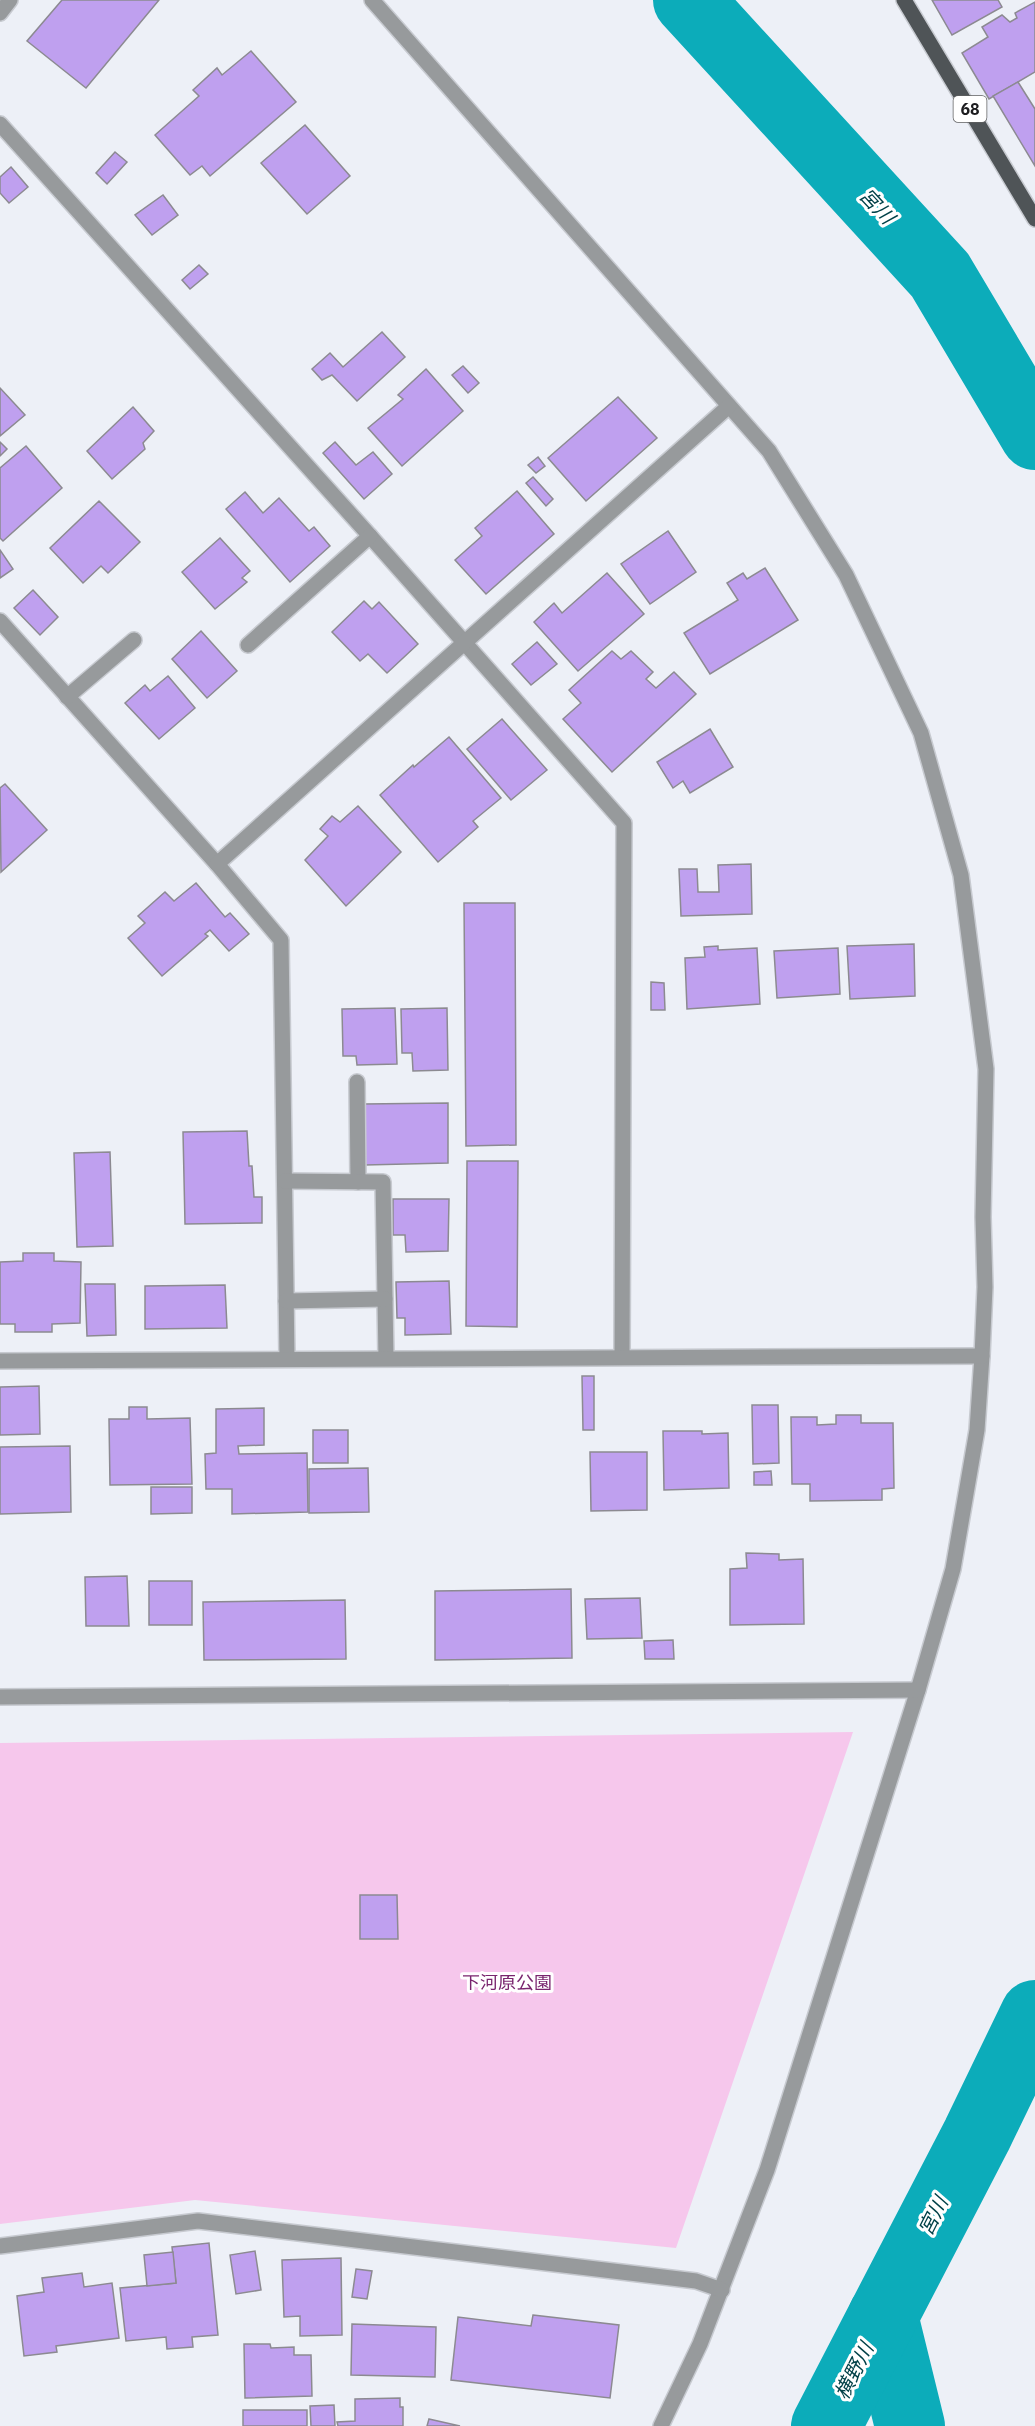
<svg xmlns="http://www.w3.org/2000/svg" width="1035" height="2426" viewBox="0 0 1035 2426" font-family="'IBM Plex Sans','Noto Sans JP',sans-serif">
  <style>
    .green { fill: #f6c7ec }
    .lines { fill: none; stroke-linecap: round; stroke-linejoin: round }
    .river { stroke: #0cacba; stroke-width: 70 }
    .building { fill: #bfa0ef; stroke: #8c8a91; stroke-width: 1.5 }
    .minor-casing { stroke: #c7cad0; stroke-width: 18 }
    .major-casing { stroke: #c7cad0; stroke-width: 18 }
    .minor { stroke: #979a9c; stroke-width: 15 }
    .major { stroke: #4f5457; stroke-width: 15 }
    .labels { text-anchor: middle; stroke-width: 6; stroke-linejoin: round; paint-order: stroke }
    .shield { fill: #fff; stroke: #606062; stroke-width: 1.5 }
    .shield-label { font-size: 16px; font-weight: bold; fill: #1c1c1f }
    .park-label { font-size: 18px; fill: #79256e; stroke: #fff }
    .water-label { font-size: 20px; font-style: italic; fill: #024148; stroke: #fff }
  </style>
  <rect width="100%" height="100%" fill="#edf0f7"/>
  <path class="green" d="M853,1732l-177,516 -481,-48 -195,24v-481z"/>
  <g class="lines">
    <g class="river">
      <path d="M688,0l252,275 95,160"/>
      <path d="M883,2316l27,110"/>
      <path d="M826,2426l151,-291 58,-120"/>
    </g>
  </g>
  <g class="building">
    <path d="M62,0h97l-73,88 -59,-47z"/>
    <path d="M932,0h66l4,7 -50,28z"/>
    <path d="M1035,2v70l-46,27 -27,-46 26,-16 -6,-10 20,-12 8,7 7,-4 -2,-5z"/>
    <path d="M251,51l45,51 -86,74 -8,-10 -12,9 -35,-40 44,-39 -6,-6 24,-22 5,7z"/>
    <path d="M1018,82l17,27v57l-42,-70z"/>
    <path d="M305,125l45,51 -43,38 -46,-51z"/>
    <path d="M115,152l12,10 -20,22 -11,-11z"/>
    <path d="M11,167l17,20 -19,16 -9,-10v-16z"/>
    <path d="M163,195l15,20 -26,20 -17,-20z"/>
    <path d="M199,265l9,9 -18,15 -8,-9z"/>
    <path d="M382,332l23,25 -48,44 -25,-26 -10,5 -10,-11 18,-16 13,14z"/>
    <path d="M463,366l16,17 -11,10 -16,-18z"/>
    <path d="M426,369l37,42 -61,55 -34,-38 35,-29 -5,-4z"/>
    <path d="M0,388l25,27 -25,21z"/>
    <path d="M618,397l39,41 -71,63 -38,-43z"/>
    <path d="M133,407l21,24 -11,12 2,6 -33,30 -25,-28z"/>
    <path d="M0,442l7,7 -7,7z"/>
    <path d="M335,442l21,23 17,-13 19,22 -28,25 -41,-46z"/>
    <path d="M26,446l36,42 -59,53 -3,-3v-70z"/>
    <path d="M538,457l7,9 -9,7 -8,-8z"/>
    <path d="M533,477l20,22 -7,7 -20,-23z"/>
    <path d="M517,491l37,43 -68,60 -31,-34 27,-24 -7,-8z"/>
    <path d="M245,492l18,21 16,-15 30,33 5,-4 16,19 -40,36 -64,-73z"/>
    <path d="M99,501l41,41 -32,31 -7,-7 -18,17 -33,-35z"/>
    <path d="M668,531l28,41 -46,32 -29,-40z"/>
    <path d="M220,538l30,33 -8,7 5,4 -32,27 -33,-37z"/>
    <path d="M0,550l13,19 -13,9z"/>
    <path d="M765,568l33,52 -88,54 -26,-41 54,-33 -11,-17 16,-10 4,6z"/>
    <path d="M607,573l37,41 -66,57 -44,-49 20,-19 8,10z"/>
    <path d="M33,590l25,27 -18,18 -26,-27z"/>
    <path d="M364,601l8,8 7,-7 39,42 -31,29 -19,-19 -8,7 -28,-29z"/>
    <path d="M201,631l36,40 -30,27 -35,-39z"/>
    <path d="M537,642l20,22 -26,21 -19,-21z"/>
    <path d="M612,651l9,8 10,-8 22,21 -7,7 10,9 18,-16 22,22 -84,78 -49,-53 18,-16 -12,-13z"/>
    <path d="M168,676l27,32 -36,31 -34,-36 20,-18 5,6z"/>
    <path d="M502,719l45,51 -36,30 -44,-51z"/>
    <path d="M710,729l23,38 -43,26 -7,-12 -10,7 -16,-26z"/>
    <path d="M449,737l52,61 -28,23 5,6 -40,35 -58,-67 33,-30 1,2z"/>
    <path d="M5,784l42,46 -46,42 -1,-84z"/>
    <path d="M358,806l43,46 -55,54 -41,-46 23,-24 -8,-7 12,-13 8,6z"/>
    <path d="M751,864l1,50 -71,2 -2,-47h18l1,23h21l-1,-27z"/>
    <path d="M196,883l29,34 5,-4 19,21 -20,17 -19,-21 -5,4 3,2 -46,40 -34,-38 17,-15 -7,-7 27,-24 9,9z"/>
    <path d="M464,903h51l1,242 -50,1z"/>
    <path d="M914,944l1,52 -65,3 -3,-53z"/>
    <path d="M718,946v4l39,-2 3,56 -73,5 -2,-51 20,-1 -1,-10z"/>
    <path d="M838,948l2,46 -63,4 -3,-47z"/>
    <path d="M651,982l13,1 1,27h-14z"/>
    <path d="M395,1008l2,56 -40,1 -1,-9h-13l-1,-47z"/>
    <path d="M447,1008l1,62 -35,1 -1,-18h-10l-1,-44z"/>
    <path d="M448,1103v60l-83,2 -1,-61z"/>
    <path d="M247,1131l2,35h3l2,31h8v26l-77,1 -2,-92z"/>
    <path d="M110,1152l3,94 -36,1 -3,-94z"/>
    <path d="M467,1161h51l-1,166 -51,-1z"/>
    <path d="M393,1199h56l-1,52 -42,1 -1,-17h-12z"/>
    <path d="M23,1253h31v8l27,1 -1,61 -28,1v8h-37v-8h-15v-62l23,-1z"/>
    <path d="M449,1281l2,53 -46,1v-17h-8l-1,-36z"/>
    <path d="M85,1284h30l1,51 -29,1z"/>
    <path d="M225,1285l2,43 -82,1v-43z"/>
    <path d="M582,1376h12v54h-11z"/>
    <path d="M39,1386l1,48 -40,1v-48z"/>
    <path d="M752,1405h26l1,58 -26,1z"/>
    <path d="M129,1407h18v12l43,-1 2,66 -82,1 -1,-66h20z"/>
    <path d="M264,1408v37l-26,1 1,8 68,-1 1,59 -76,2v-25h-26l-1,-35 11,-1v-44z"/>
    <path d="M836,1415h25v8h32l1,65 -12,1v11l-72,1v-17h-18l-1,-67h26v8l19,-1z"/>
    <rect x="313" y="1430" width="35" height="33"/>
    <path d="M663,1431h39v3l26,-1 1,55 -65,2z"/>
    <path d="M70,1446l1,66 -71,2v-67z"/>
    <path d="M590,1452h57v58l-56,1z"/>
    <path d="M368,1468l1,44 -60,1v-44z"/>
    <path d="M771,1471l1,14h-18v-13z"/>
    <path d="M151,1487h41v26l-41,1z"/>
    <path d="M746,1553l33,1v6l24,-1 1,65 -74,1v-56l17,-1z"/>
    <path d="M127,1576l2,50h-43l-1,-49z"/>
    <rect x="149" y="1581" width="43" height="44"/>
    <path d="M571,1589l1,69 -137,2v-69z"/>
    <path d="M640,1598l2,40 -55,1 -2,-40z"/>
    <path d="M345,1600l1,59 -142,1 -1,-58z"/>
    <path d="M673,1640l1,19h-29l-1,-18z"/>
    <path d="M360,1895h37l1,44h-38z"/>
    <path d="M209,2243l9,92 -26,2 1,10 -26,2 -1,-12 -40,4 -6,-53 56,-5 -4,-36z"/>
    <path d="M255,2251l6,39 -25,4 -6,-39z"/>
    <path d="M173,2252l3,31 -29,3 -3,-31z"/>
    <path d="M341,2258l1,77 -42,1v-20l-16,1 -2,-57z"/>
    <path d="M356,2269l16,2 -5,28 -15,-2z"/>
    <path d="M82,2273l2,14 28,-4 7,55 -63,8 1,6 -33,4 -7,-60 27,-4 -2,-14z"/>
    <path d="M533,2315l86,10 -9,73 -159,-18 7,-63 73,9z"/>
    <path d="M352,2324l84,3 -1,50 -84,-2z"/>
    <path d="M244,2344h26l1,4 23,-1v8h17l1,41 -67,2z"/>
    <path d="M400,2398v9h3v19h-65l-1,-4 18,-1v-22z"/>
    <path d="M334,2405l1,21h-24l-1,-20z"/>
    <rect x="243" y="2410" width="64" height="16"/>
    <path d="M429,2419l31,7h-33z"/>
  </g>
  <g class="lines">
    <defs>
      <g id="minor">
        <path d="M372,0l397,451 77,124 75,158 40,142 25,194 -3,148 2,70 -3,69 -5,74 -24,139 -35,121 -151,480 -67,174 -39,82"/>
        <path d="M0,13l10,-13"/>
        <path d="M0,124l370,412 254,287 -2,533"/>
        <path d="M0,621l217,243 64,76 6,418"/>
        <path d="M248,645l122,-109"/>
        <path d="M67,697l67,-57"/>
        <path d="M217,864l512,-458"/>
        <path d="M357,1082l1,100"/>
        <path d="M285,1181l98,1 3,176"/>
        <path d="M286,1301l99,-2"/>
        <path d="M0,1361l982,-5"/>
        <path d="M0,1697l918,-7"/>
        <path d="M0,2246l198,-25 498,60 26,9"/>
      </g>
      <path id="major" d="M904,0l131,219"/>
    </defs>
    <use href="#minor" class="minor-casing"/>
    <use href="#major" class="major-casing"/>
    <use href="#minor" class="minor"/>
    <use href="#major" class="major"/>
  </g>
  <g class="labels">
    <rect class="shield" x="953.5" y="96" width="33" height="26" rx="4.5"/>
    <g class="shield-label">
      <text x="970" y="115">68</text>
    </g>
    <g class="park-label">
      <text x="507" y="1989">下河原公園</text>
    </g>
    <g class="water-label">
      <text transform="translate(877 206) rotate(47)" y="7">宮川</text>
      <text transform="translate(933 2216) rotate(-63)" y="7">宮川</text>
      <text transform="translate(854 2371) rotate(-63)" y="7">横野川</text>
    </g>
  </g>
</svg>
